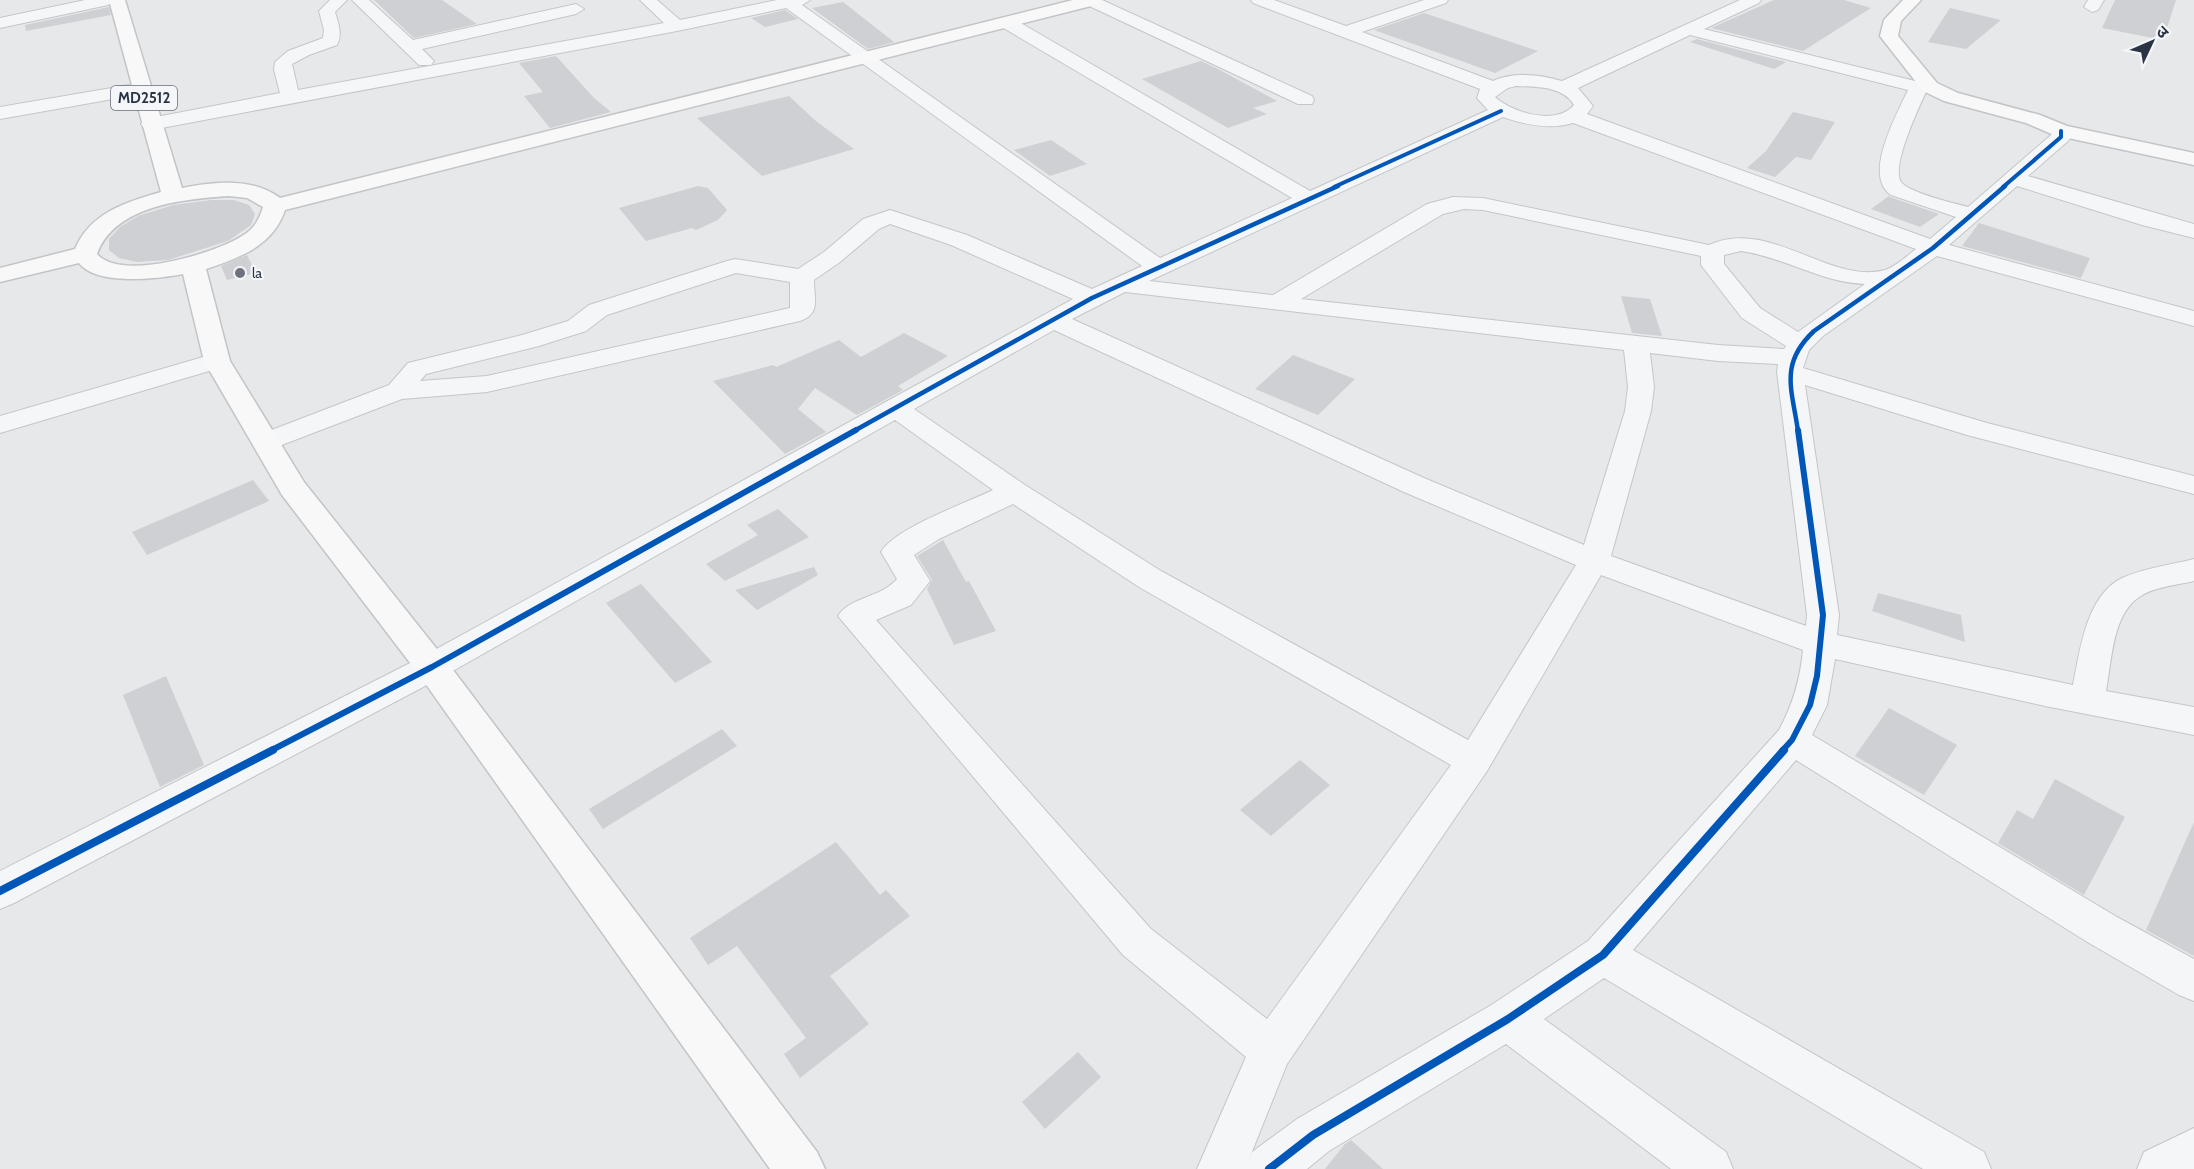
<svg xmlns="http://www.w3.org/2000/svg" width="2194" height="1169" viewBox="0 0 2194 1169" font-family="Cabin,'Noto Sans Devanagari',sans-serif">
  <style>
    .building { fill: #ced0d3 }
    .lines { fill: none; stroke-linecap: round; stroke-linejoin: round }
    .minor-casing { stroke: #c4c6c8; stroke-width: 2 }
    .major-casing { stroke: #c2c5c8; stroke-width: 3 }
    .minor { fill: #f5f6f7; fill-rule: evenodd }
    .major { fill: #f8f8f8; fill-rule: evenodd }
    .cycleway-far3-casing { stroke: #f4f6f9; stroke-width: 6 }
    .cycleway-far2-casing { stroke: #f4f6f9; stroke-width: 8 }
    .cycleway-far1-casing { stroke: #f4f6f9; stroke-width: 10 }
    .cycleway-casing { stroke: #f4f6f9; stroke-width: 11 }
    .cycleway-far3 { stroke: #0057b8; stroke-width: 4 }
    .cycleway-far2 { stroke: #0057b8; stroke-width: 4.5 }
    .cycleway-far1 { stroke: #0057b8; stroke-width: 6 }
    .cycleway { stroke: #0057b8; stroke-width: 8 }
    .poi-dot { fill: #6c737f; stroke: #f4f6f9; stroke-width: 2 }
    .labels { text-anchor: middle; stroke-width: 4.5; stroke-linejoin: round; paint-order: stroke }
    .far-poi-label { font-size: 14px; fill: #2b3445; stroke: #f4f6f9; text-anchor: start }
    .shield { fill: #f4f6f9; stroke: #676e7b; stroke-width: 1.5 }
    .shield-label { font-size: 15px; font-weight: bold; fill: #2b3445 }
  </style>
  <rect width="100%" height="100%" fill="#e6e8ea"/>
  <g class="building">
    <path d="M374,0h68l35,24 -63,14z"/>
    <path d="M1774,0h70l27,8 -68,43 -92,-23z"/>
    <path d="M2115,0h61l-13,40 -61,-12z"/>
    <path d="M843,2l51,40 -26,7 -56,-41z"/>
    <path d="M109,7l2,8 -85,16 -1,-6z"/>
    <path d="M1950,8l51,12 -35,29 -38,-7z"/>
    <path d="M785,10l13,9 -33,8 -14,-9z"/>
    <path d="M1424,13l114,38 -43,22 -121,-43z"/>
    <path d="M1697,39l89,23 -12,7 -84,-27z"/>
    <path d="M556,56l38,42 17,14 -61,16 -26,-32 19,-4 -24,-29z"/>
    <path d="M1201,61l17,8 59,32 -24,7 14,6 -39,14 -86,-49z"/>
    <path d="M789,96l28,26 37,27 -92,27 -65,-58z"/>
    <path d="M1793,112l42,10 -24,38 -15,-3 -21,20 -28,-9 19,-17z"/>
    <path d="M1051,140l36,24 -37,12 -36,-26z"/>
    <path d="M698,186l10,2 19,22 -9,10 -22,10 -4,-2 -46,13 -27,-33z"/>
    <path d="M1889,196l1,1 49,17 -19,13 -49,-18z"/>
    <path d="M211,200h23l15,5 6,9 -4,11 -23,16 -60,19 -31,2 -18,-4 -10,-8v-11l11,-12 18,-11 35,-11z"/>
    <path d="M1979,223l111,35 -9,20 -119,-32z"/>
    <path d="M247,255l9,18 -29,7 -6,-14z"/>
    <path d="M1621,296l29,3 12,37 -30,-3z"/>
    <path d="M904,333l44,23 -50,30 5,4 -46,25 -42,-27 -17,21 28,23 -41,22 -72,-73 60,-16 3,2 63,-27 22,17z"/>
    <path d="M1293,355l62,24 -37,36 -63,-26z"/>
    <path d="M253,480l16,21 -122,54 -15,-23z"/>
    <path d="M778,509l31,28 -84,44 -19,-17 52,-29 -11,-10z"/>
    <path d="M943,540l23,42 3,-1 27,50 -42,14 -27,-56 5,-9 -15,-24z"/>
    <path d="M814,567l4,8 -61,35 -22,-20z"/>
    <path d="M641,584l71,78 -37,21 -69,-80z"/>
    <path d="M1878,593l83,22 4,27 -93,-31z"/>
    <path d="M166,676l38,89 -44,22 -37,-92z"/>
    <path d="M1889,708l68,37 -33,50 -69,-39z"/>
    <path d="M722,729l15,17 -134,83 -14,-20z"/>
    <path d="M1300,760l30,25 -59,51 -31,-26z"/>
    <path d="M2055,779l70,38 -41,78 -86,-52 19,-33 16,9z"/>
    <path d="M2194,822v134l-48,-26z"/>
    <path d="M836,842l44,53 6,-5 24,26 -80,60 39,48 -69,54 -16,-24 22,-16 -69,-92 -29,19 -18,-27z"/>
    <path d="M1078,1052l23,25 -56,52 -23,-27z"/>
    <path d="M1351,1140l32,29h-58l20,-25z"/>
  </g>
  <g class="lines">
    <defs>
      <g id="minor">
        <path d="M85,0h31l-8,5 -108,23v-10z"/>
        <path d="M330,0h17l-12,12c3,11 8,22 2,33l-28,10 -17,9 6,26 366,-67 -24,-23h17l23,20 97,-20h33l-8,5 358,253 132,-60 -292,-172 -2,-4 2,-4h12l298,173 178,-81 -11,-12 3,-9 -227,-86 -2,-3h23l72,26 78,-26h24l-2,3 -84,29 131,49c21,-10 48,-6 69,0l178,-81h21l-2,3 -55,26 215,53 17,1 3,4 -3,4 -10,1c-8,17 -35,75 -25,90 8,11 53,21 67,25l83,-72 3,-8h14l3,10 -3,4 -40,35 166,48v14l-52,-13 -125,-39 -68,59 245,66v15l-257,-70 -114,80 -14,14 -6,18 184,55 207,53v18l-227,-59 -162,-50 34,230 -2,20 236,50c7,-35 13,-89 49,-107 22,-10 48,-13 72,-19v22c-16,4 -35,5 -50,13 -32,16 -32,66 -38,97l88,16v28l-149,-29 -210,-47 -8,46 -15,30 305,182 77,42v42l-15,-6 -90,-52 -293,-183 -163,190 351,202 7,17h-68l-319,-191 -60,41 182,133 7,17h-62l-165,-125 -177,107 -22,18h-62l7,-17 45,-33 196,-115 95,-63 191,-211c14,-26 21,-50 24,-80l-202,-75 -114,196 -200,293 -42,105h-48l49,-112 -123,-102 -285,-339c11,-19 43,-18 59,-37l-16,-27c14,-24 85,-49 112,-62l-98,-70 -451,256 -430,227 -14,6v-38l420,-213 653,-359 -122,-54 -61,-21 -11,5 -39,33 -26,18c0,19 7,34 -14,41l-313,71 -85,7 -136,52 -10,-3 -4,-6 4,-6 133,-51 19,-22 114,-28 46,-14 21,-16 138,-44 8,-2 63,10 26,-17 39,-33 27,-9 77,25 125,54 50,-23 -356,-258 -109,23 -526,99 -7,-2 -3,-4 3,-4 7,-2 129,-25 -6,-23 1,-8 13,-11 35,-13 1,-8 -5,-19zM1690,35l218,55c-11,24 -46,86 -17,105l65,22 -26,22 -343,-125 6,-8 -15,-18zM1516,86c20,1 47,0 58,19 -18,21 -61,8 -79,-8l13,-9zM1503,117c23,8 47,13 70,6l343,126c-9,7 -21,18 -31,21 -55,15 -116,-53 -176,-25l-226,-47 -30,-1 -26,7 -154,91 -124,-14zM1464,209l19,1 218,46v9l41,53 44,28 -2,3 -66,-4 -417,-46 142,-85zM1741,251c43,6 81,32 124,33l-67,48 -38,-24 -36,-44v-9zM736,273l54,9v26l-303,68 -67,5 6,-7 113,-28 47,-15 21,-16zM1125,292l499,58 4,37 -3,24 -41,134 -160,-67 -352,-159zM1054,330l350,162 172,73 -108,175 -307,-169 -136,-86 -111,-76zM1650,353l68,8 60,3 -1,8 30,243 -1,11 -195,-70 40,-145 3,-24zM1013,504l126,83 312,178 -184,254 -116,-90 -275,-309 35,-15 19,-24 -16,-26 25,-16z"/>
        <path d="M352,0h17l44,40 163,-36 8,5 -8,5 -154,35 12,12 -3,4h-12z"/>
        <path d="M1084,0h18l210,96 2,4 -2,4h-14l-213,-100z"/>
        <path d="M2088,0h16l-6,10 -6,2 -8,-5z"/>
        <path d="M141,83l6,2 3,4 -3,4 -147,26v-12z"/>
        <path d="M217,353l9,3 4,5 -4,5 -226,67v-17z"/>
        <path d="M2194,1128v41h-57l7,-17z"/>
      </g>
      <g id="major">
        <path d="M109,0h16l57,188c31,-6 71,-11 98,10l793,-198h28l-2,4 -814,206c-12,36 -46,48 -79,59l24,92 74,121 140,176 373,494 8,17h-55l-350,-493 -138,-181 -78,-134 -21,-87c-26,5 -86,12 -104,-11l-79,19v-14l75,-19c15,-36 51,-47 86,-57zM229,196l18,2 16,9c-4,13 -9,22 -21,29 -26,17 -121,46 -145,18 18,-49 87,-55 132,-58z"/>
        <path d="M1903,0h18l-20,21 -3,15 39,47 21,10 82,22 27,11 127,27v12l-140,-30 -28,-12 -82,-22 -21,-10 -43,-55 4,-16z"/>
      </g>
    </defs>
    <use href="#minor" class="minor-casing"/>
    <use href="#major" class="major-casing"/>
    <use href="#minor" class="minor"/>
    <use href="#major" class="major"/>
    <defs>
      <g id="cycleway-far3">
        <path d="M1334,187l167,-76"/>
        <path d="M2003,187l58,-50v-6"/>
      </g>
      <g id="cycleway-far2">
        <path d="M854,431l238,-133 246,-112"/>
        <path d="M1798,431c-6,-42 -19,-67 16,-100l119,-83 72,-62"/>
      </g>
      <g id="cycleway-far1">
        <path d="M270,751l162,-84 424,-237"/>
        <path d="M1782,751l10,-11 18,-35 7,-29 6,-61 -25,-185"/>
      </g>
      <g id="cycleway">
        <path d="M0,891l273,-141"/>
        <path d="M1269,1169l44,-34 195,-116 95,-64 181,-205"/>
      </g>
    </defs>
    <use href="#cycleway-far3" class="cycleway-far3-casing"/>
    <use href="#cycleway-far2" class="cycleway-far2-casing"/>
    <use href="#cycleway-far1" class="cycleway-far1-casing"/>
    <use href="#cycleway" class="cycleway-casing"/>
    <use href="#cycleway-far3" class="cycleway-far3"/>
    <use href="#cycleway-far2" class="cycleway-far2"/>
    <use href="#cycleway-far1" class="cycleway-far1"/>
    <use href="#cycleway" class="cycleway"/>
  </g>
  <circle class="poi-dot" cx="240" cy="273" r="6"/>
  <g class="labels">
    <g class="far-poi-label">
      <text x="252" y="278">la</text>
    </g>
    <rect class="shield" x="111" y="86" width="66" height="24" rx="4.5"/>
    <g class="shield-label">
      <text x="144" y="103">MD2512</text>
    </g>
  </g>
  <g transform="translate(2152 42) rotate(46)" stroke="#f4f6f9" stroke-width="4.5" paint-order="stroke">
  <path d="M0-4.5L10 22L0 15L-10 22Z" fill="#2b3445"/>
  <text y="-9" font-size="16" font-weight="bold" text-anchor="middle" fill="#2b3445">उ</text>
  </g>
</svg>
